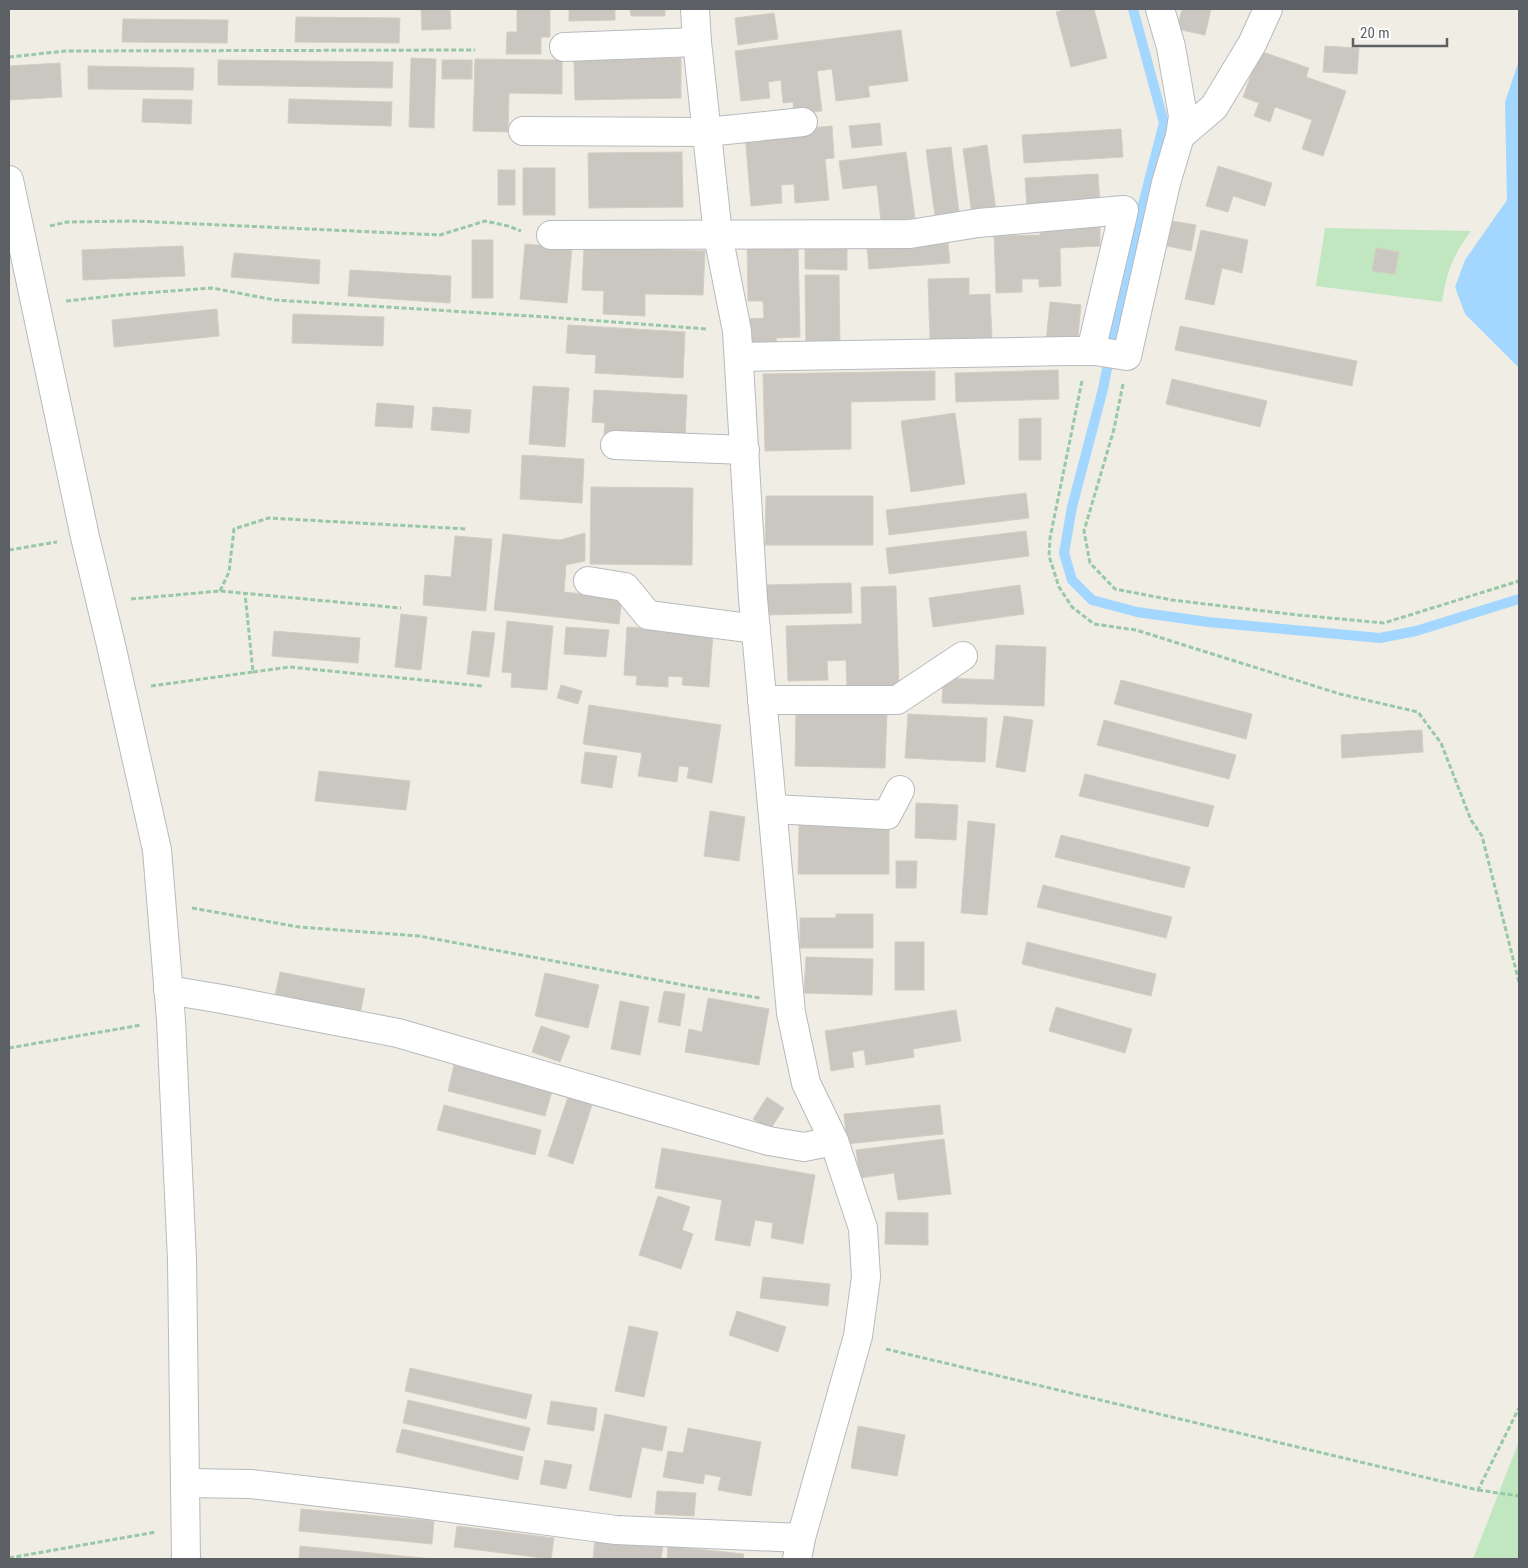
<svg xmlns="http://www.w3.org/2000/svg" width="1528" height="1568" viewBox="0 0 1528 1568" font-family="'Roboto Condensed',sans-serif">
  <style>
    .green { fill: #c0e7c0 }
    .water { fill: #a4d7ff }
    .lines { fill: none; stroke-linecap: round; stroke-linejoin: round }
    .stream { stroke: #a4d7ff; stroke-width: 10 }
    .building { fill: #cac7c1; stroke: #d4cec2 }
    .minor-casing { stroke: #b7babe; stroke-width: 30 }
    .path { stroke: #99c8a6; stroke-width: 3; stroke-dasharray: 5 2.5; stroke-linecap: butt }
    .minor { stroke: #fff; stroke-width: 28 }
  </style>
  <rect width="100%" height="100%" fill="#efede4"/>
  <g class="green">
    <path d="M1325,228l146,3c-19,26 -24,39 -29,71l-126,-16z"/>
    <path d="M1519,1441v118h-46z"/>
  </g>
  <path class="water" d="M1519,60v308l-54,-54 -10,-27 10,-27 42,-60 -2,-98z"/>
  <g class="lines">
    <path class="stream" d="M1133,9l31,114 -36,139 -25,127 -31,118 -8,46 8,27 20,20 45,12 71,10 172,16 36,-7 103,-32"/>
  </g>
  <g class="building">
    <path d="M421,9h29l1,20 -29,1z"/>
    <path d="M517,9h33v28h-9v17h-35l1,-22h10z"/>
    <path d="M569,9h46v11l-46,1z"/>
    <path d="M630,9h35v7h-34z"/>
    <path d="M1067,9h27l13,49 -36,9 -15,-55z"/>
    <path d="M1182,9h29l-6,26 -28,-6z"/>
    <path d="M774,13l4,26 -40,6 -3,-27z"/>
    <path d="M296,17l104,1 -1,25 -104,-1z"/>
    <path d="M123,19l105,1 -1,23 -105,-1z"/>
    <path d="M901,30l7,51 -40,5 2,11 -34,4 -4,-32 -15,2 5,40 -28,3 -1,-12 -10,1 -2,-23 -13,2 2,16 -29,3 -6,-50z"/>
    <path d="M1325,46l34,2 -2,26 -34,-2z"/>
    <path d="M1260,51l49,17 -3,9 40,14 -23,65 -21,-7 10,-29 -37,-13 -5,15 -16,-6 5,-13 -16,-6z"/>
    <path d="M411,58l25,1 -2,69 -25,-1z"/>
    <path d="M681,58v40l-106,2 -1,-40z"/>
    <path d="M475,59l87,1v34l-53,-1 -1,39 -35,-1z"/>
    <path d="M218,60l175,2 -1,26 -174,-3z"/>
    <rect x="442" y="60" width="30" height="19"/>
    <path d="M60,63l2,34 -53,3v-34z"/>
    <path d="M88,66l106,2 -1,22 -105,-1z"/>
    <path d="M143,99l49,1 -1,24 -49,-2z"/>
    <path d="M289,99l103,3 -1,24 -103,-3z"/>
    <path d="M880,123l2,22 -30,3 -3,-22z"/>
    <path d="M832,126l2,32 -9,1 4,41 -34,3 -1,-19 -13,1 1,18 -31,3 -6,-72z"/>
    <path d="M1121,129l2,28 -99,6 -2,-28z"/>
    <path d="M987,145l9,66 -24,4 -9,-66z"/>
    <path d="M951,147l8,65 -24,4 -9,-66z"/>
    <path d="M682,152l1,55 -94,1 -1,-55z"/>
    <path d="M906,152l9,66 -34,4 -4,-37 -34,4 -4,-28z"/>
    <path d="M1218,166l54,17 -7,23 -32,-10 -5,16 -22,-6z"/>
    <rect x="523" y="168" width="32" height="47"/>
    <rect x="498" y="170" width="17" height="35"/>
    <path d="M1098,174l2,31 -73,4 -2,-31z"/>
    <path d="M1172,221l24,4 -5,26 -24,-5z"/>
    <path d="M1100,223v23l-40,2 1,38 -22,1v-8h-17v13l-26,1 -2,-57 46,-1v-10z"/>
    <path d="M1201,230l47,10 -6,33 -20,-5 -8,37 -29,-6z"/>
    <rect x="472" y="240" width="21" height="58"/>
    <path d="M798,242l2,95 -24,1 1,12 -31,1 -1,-32 19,-1 -1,-17h-15l-1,-58z"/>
    <path d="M948,243l2,20 -81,6 -2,-21z"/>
    <path d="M525,244l47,4 -5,55 -47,-4z"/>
    <path d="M805,245h42v25l-42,-1z"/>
    <path d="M183,246l2,30 -102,4 -1,-30z"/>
    <path d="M584,247l121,4 -2,44 -58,-1v22l-42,-2 1,-23 -22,-1z"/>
    <path d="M1376,248l23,4 -4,22 -23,-3z"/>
    <path d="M234,253l86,7 -1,24 -88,-7z"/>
    <path d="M350,270l101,6 -1,27 -102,-7z"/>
    <path d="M805,275h34l1,73 -34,1z"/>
    <path d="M969,278v17l21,-1 2,44 -62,2 -2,-61z"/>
    <path d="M1050,302l31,3 -4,41 -31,-4z"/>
    <path d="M217,309l2,27 -105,11 -2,-27z"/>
    <path d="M293,314l91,3 -1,29 -91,-3z"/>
    <path d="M568,325l117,7 -2,46 -88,-5 1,-18 -30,-2z"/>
    <path d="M1180,326l177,35 -5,25 -177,-36z"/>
    <path d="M1058,370l1,29 -103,3 -1,-29z"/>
    <path d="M935,371v29l-84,2v47l-86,2 -2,-77z"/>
    <path d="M1172,379l95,22 -7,26 -94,-23z"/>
    <path d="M533,386l36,2 -4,59 -36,-3z"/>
    <path d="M594,390l93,5 -2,45 -81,-5 1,-12 -13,-1z"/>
    <path d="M377,403l37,3 -2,22 -37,-2z"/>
    <path d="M433,407l38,3 -2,23 -38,-3z"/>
    <path d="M955,413l10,71 -54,8 -10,-71z"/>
    <path d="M1041,418v42h-22v-41z"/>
    <path d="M522,455l62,4 -2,44 -62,-4z"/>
    <path d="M591,487l102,1 -1,77 -102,-1z"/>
    <path d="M1026,493l3,25 -140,17 -3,-25z"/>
    <path d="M766,496h107v49h-108z"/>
    <path d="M1026,531l3,25 -140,18 -3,-26z"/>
    <path d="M585,533v28l-19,4 -2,27 58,6 -3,26 -125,-14 9,-76 57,6z"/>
    <path d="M455,536l37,3 -6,72 -63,-6 2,-30 26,2z"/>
    <path d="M851,583l1,30 -87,2v-30z"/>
    <path d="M1020,585l4,29 -91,13 -4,-29z"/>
    <path d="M896,586l3,101 -52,2 -1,-29 -19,1 1,19 -40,1 -2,-55 76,-2 -1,-37z"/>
    <path d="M401,614l26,3 -6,53 -26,-3z"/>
    <path d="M507,621l46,5 -6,64 -36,-3 1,-14 -10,-1z"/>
    <path d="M566,627l43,3 -3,27 -42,-3z"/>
    <path d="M627,627l86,6 -4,54 -27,-2 1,-8 -15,-1v11l-32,-2 1,-9 -13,-1z"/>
    <path d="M274,631l86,7 -2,25 -86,-7z"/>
    <path d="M472,631l23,2 -6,44 -22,-3z"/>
    <path d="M996,645l50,2 -2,59 -102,-3 1,-25 51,2z"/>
    <path d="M1121,680l131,34 -6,25 -132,-35z"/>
    <path d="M561,685l21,6 -4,13 -21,-6z"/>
    <path d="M589,705l132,20 -9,58 -25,-5 2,-11 -10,-1 -2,16 -39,-6 4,-23 -59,-9z"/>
    <path d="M796,709l91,4 -2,55 -90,-2z"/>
    <path d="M908,714l79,4 -2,44 -80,-4z"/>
    <path d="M1004,716l29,4 -8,52 -29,-5z"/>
    <path d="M1104,720l132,35 -7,24 -132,-34z"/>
    <path d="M1422,730l1,22 -81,6 -1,-23z"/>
    <path d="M585,752l32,4 -5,32 -31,-5z"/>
    <path d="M319,771l91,10 -4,29 -91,-9z"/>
    <path d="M1085,774l129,32 -6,21 -129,-31z"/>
    <path d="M916,803l42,2 -2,35 -41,-2z"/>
    <path d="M710,811l35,6 -6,44 -35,-5z"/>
    <path d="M968,821l27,3 -8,91 -26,-2z"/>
    <path d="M799,825l90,1v48h-91z"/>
    <path d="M1061,835l129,32 -6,21 -129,-31z"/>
    <path d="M896,861h21l-1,27h-20z"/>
    <path d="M1043,885l129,32 -6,21 -129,-31z"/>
    <path d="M836,914h37v34h-73v-30h36z"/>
    <rect x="895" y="942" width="29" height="48"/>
    <path d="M1027,942l129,32 -5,22 -129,-32z"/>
    <path d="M806,957l67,2 -1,36 -68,-2z"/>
    <path d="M280,972l85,17 -5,25 -85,-18z"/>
    <path d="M545,973l54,12 -11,43 -53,-12z"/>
    <path d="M664,991l21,3 -5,32 -22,-4z"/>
    <path d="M708,998l61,11 -10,56 -74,-13 4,-23 13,3z"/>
    <path d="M620,1001l29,6 -9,48 -29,-6z"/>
    <path d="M1056,1007l76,22 -7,24 -76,-22z"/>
    <path d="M956,1010l5,31 -48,8 1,8 -48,8 -2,-15 -12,2 2,15 -23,4 -6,-40z"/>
    <path d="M541,1026l29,10 -10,26 -28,-10z"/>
    <path d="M454,1065l98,26 -7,25 -97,-25z"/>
    <path d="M568,1097l24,8 -19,59 -25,-8z"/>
    <path d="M767,1097l17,11 -14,22 -17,-11z"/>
    <path d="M444,1105l97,25 -6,25 -98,-25z"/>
    <path d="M940,1105l3,29 -96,10 -3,-30z"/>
    <path d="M944,1139l7,55 -53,6 -4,-27 -34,5 -4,-28z"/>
    <path d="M662,1148l153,27 -12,69 -32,-6 2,-15 -18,-3 -5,26 -35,-6 7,-40 -67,-12z"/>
    <path d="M658,1196l32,11 -8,23 11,4 -12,35 -42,-14z"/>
    <path d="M886,1212l42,1v32l-43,-1z"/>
    <path d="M763,1277l67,7 -2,22 -68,-8z"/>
    <path d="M737,1311l49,16 -8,25 -49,-17z"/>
    <path d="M629,1326l29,6 -14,65 -29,-6z"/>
    <path d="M410,1368l122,27 -6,24 -121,-28z"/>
    <path d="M408,1400l122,28 -6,23 -121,-28z"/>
    <path d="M551,1401l46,7 -3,23 -47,-7z"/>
    <path d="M605,1414l62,13 -5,24 -20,-4 -11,51 -42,-8z"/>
    <path d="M858,1426l47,9 -8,41 -46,-8z"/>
    <path d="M688,1428l73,14 -10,54 -33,-6 3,-13 -16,-3 -2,10 -40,-7 5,-26 15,2z"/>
    <path d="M402,1429l121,28 -5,23 -122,-28z"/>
    <path d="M545,1460l27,5 -6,24 -26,-5z"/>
    <path d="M657,1491l39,2 -2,23 -39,-2z"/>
    <path d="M301,1509l133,12 -2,23 -133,-13z"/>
    <path d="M457,1526l97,12 -3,21 -97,-12z"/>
    <path d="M595,1538l68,7 -2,14h-68z"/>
    <path d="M300,1546l133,13h-134z"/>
    <path d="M668,1546l76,8 -1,5h-76z"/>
  </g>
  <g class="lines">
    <defs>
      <g id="minor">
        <path d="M695,9l2,33 21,193 19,96 16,268 38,414 15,70 28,58 29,87 3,49 -8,59 -57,202 -4,21"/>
        <path d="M564,47l133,-5"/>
        <path d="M523,131l184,1 96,-10"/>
        <path d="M1180,136l34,-29 38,-63 16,-35"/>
        <path d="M9,180l76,357 26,108 46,205 14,170 11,240 4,299"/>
        <path d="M551,235l359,-1 68,-11 146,-13 -33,141"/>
        <path d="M740,357l327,-6h28l32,5 39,-173 14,-47 3,-20 -12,-69 -11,-38"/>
        <path d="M615,445l130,5"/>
        <path d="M588,581l37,6 23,28 108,14"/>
        <path d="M762,700h135l66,-44"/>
        <path d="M773,809l114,6 13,-25"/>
        <path d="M168,990l54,9 176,34 371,108 35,6 30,-6"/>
        <path d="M185,1483l66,1 155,18 210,28 185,8"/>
      </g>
    </defs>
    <use href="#minor" class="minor-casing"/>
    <g class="path">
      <path d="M9,57l57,-6 409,-1"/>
      <path d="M50,226l17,-4 67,-1 306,14 45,-14 23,5 13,5"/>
      <path d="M66,301l64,-7 82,-6 63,12 272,17 160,12"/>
      <path d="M1082,381l-32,157 -1,18 10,31 13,20 22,17 42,6 204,64 78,18 23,31 30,77 11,16 37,146"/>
      <path d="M1123,384l-9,45 -30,102 6,32 25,26 57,11 126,15 86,8 135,-42"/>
      <path d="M9,550l48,-8"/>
      <path d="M220,591l9,-19 5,-43 35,-11 198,11"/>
      <path d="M131,599l89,-8 181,17"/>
      <path d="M253,672l37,-5 192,19"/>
      <path d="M151,686l102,-14 -8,-79"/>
      <path d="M192,908l107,19 120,9 275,51 66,11"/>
      <path d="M9,1048l132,-23"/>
      <path d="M886,1349l592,141 41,-82"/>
      <path d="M1478,1490l41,6"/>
      <path d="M9,1558l147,-26"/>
    </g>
    <use href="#minor" class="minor"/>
  </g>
  <rect width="1528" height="1568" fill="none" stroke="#5c6065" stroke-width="20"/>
  <path d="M1353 38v8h94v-8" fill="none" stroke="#5c6065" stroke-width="2.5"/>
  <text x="1360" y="38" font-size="15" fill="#5c6065" stroke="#ffffff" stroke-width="4" paint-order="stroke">20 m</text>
</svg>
